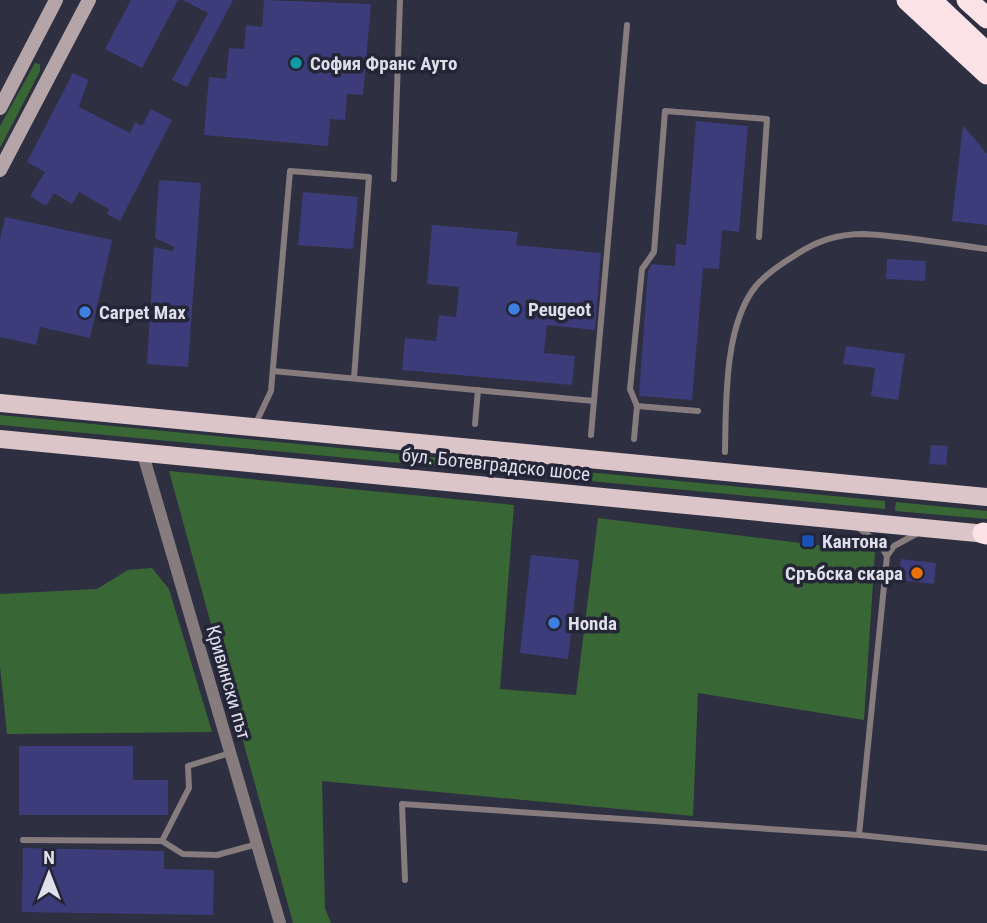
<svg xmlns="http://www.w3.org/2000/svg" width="987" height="923" viewBox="0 0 987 923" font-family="'Roboto Condensed',sans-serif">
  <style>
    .green { fill: #386735 }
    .building { fill: #3d3c7a }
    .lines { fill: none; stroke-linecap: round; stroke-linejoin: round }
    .lane { stroke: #867b7d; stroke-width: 6 }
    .street { stroke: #867b7d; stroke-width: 12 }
    .secondary { stroke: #b6a5a8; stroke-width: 14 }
    .primary { stroke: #dbc5c9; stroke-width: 18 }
    .highway { stroke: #fde2e8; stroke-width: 21 }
    .culture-dot { fill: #0f9aa8; stroke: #242536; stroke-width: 2.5 }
    .shop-dot { fill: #3f7fe0; stroke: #242536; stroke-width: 2.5 }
    .transit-dot { fill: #1a4fb4; stroke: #242536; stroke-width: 2.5 }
    .food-dot { fill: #e8710a; stroke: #242536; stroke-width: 2.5 }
    .labels { text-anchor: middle; stroke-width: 7; stroke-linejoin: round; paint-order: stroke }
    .poi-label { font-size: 19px; font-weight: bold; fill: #dedfea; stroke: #242536; text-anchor: start }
    .street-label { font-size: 19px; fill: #dedfea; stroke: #242536 }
  </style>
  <rect width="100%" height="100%" fill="#2e2f40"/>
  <g class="green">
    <path d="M35,63l5,1v7l-40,77v-22z"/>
    <path d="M0,415l885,86v8l-885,-84z"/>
    <path d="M169,471l345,34 -14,184 76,6 22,-177 277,34 -11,168 -166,-27 -5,123 -371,-35 3,127 6,15h-38z"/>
    <path d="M896,502l91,9v8l-92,-8z"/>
    <path d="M152,568l17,21 43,143 -205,2 -7,-68v-72l97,-5 31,-19z"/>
  </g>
  <g class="building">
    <path d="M131,0h47l-36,68 -37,-19z"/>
    <path d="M183,0h50l-46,87 -15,-7 36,-67z"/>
    <path d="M264,0l107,4 -8,91 -16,-1 -2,26 -15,-1 -2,27 -124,-11 5,-58 17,2 3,-31 15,1 2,-24 16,2z"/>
    <path d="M73,73l15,7 -9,27 51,26 5,-11 7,4 9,-17 21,11 -52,101 -13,-7 2,-5 -30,-17 -7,12 -18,-11 -8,13 -16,-10 15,-24 -18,-10z"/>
    <path d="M696,121l52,5 -9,106 -17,-2 -3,39 -16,-1 -11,132 -53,-4 9,-125 4,-7 23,2 1,-22 10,1z"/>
    <path d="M963,125l24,29v71l-35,-4z"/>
    <path d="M159,180l42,3 -13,184 -41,-3 7,-117 19,4 1,-4 -19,-9z"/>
    <path d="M303,192l55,5 -5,52 -55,-4z"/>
    <path d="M5,217l107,23 -22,98 -50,-11 -4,18 -36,-8v-97z"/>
    <path d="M432,225l86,7 -2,13 85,8 -6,77 -48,-5 -3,28 31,3 -3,29 -170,-15 3,-32 31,3 3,-26 17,2 3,-30 -32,-3z"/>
    <path d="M887,259l39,2 -1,20 -39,-2z"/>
    <path d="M846,346l59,8 -7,46 -27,-4 4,-28 -32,-4z"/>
    <path d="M931,445l17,1 -2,19 -17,-1z"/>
    <path d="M531,555l48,5 -11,99 -48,-6z"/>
    <path d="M901,559l35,4 -2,21 -36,-4z"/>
    <path d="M19,746h114v34h35v35h-149z"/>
    <path d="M23,848l141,3v18l50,1 -1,45 -191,-3z"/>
  </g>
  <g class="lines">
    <g class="lane">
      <path d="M394,179l6,-179"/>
      <path d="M273,371l321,30"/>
      <path d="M637,406l-7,-17 12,-120 12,-17 11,-141 102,8 -8,118"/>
      <path d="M475,424l3,-34"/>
      <path d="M255,425l16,-34 19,-220 79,6 -15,201"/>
      <path d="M591,435l36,-410"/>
      <path d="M634,439l3,-33 61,5"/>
      <path d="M725,452c1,-49 -1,-127 31,-166 10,-12 25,-22 38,-30 22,-15 43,-22 70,-22 41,2 82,10 123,15"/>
      <path d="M859,528l21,16 7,12"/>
      <path d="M859,835l28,-279 7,-10 24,-13"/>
      <path d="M23,840l139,1 21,13 34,1 40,-11"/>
      <path d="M162,841l27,-53 -1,-22 42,-13"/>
      <path d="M405,880l-3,-76 457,31 128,13"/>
    </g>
    <path class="street" d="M142,451l138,472"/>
    <g class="secondary">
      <path d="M0,108l56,-108"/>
      <path d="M0,170l89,-170"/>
    </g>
    <g class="primary">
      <path d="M0,403l987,94"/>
      <path d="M0,439l987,95"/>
    </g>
    <g class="highway">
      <path d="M907,0l80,74"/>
      <path d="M931,0l56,53"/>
      <path d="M967,0l20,18"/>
      <path d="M983,533l4,1"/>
    </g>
  </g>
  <circle class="culture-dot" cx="296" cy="63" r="7"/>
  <g class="shop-dot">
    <circle cx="514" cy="309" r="7"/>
    <circle cx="85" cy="312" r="7"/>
    <circle cx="554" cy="623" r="7"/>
  </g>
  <rect class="transit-dot" x="801" y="534" width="14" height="14" rx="3.5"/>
  <circle class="food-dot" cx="917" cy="573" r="7"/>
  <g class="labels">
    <g class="poi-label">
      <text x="310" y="70">София Франс Ауто</text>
      <text x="528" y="316">Peugeot</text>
      <text x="99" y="319">Carpet Max</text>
      <text x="822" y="548">Кантона</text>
      <text x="903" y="580" text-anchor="end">Сръбска скара</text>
      <text x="568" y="630">Honda</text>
    </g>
    <g class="street-label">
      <text transform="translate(496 464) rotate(6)" y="7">бул. Ботевградско шосе</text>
      <text transform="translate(229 682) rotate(74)" y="7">Кривински път</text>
    </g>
  </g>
  <g transform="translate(49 874)" stroke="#242536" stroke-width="5" paint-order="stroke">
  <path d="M0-5L12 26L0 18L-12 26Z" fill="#dedfea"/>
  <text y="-10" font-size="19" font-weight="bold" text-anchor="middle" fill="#dedfea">N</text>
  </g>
</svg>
